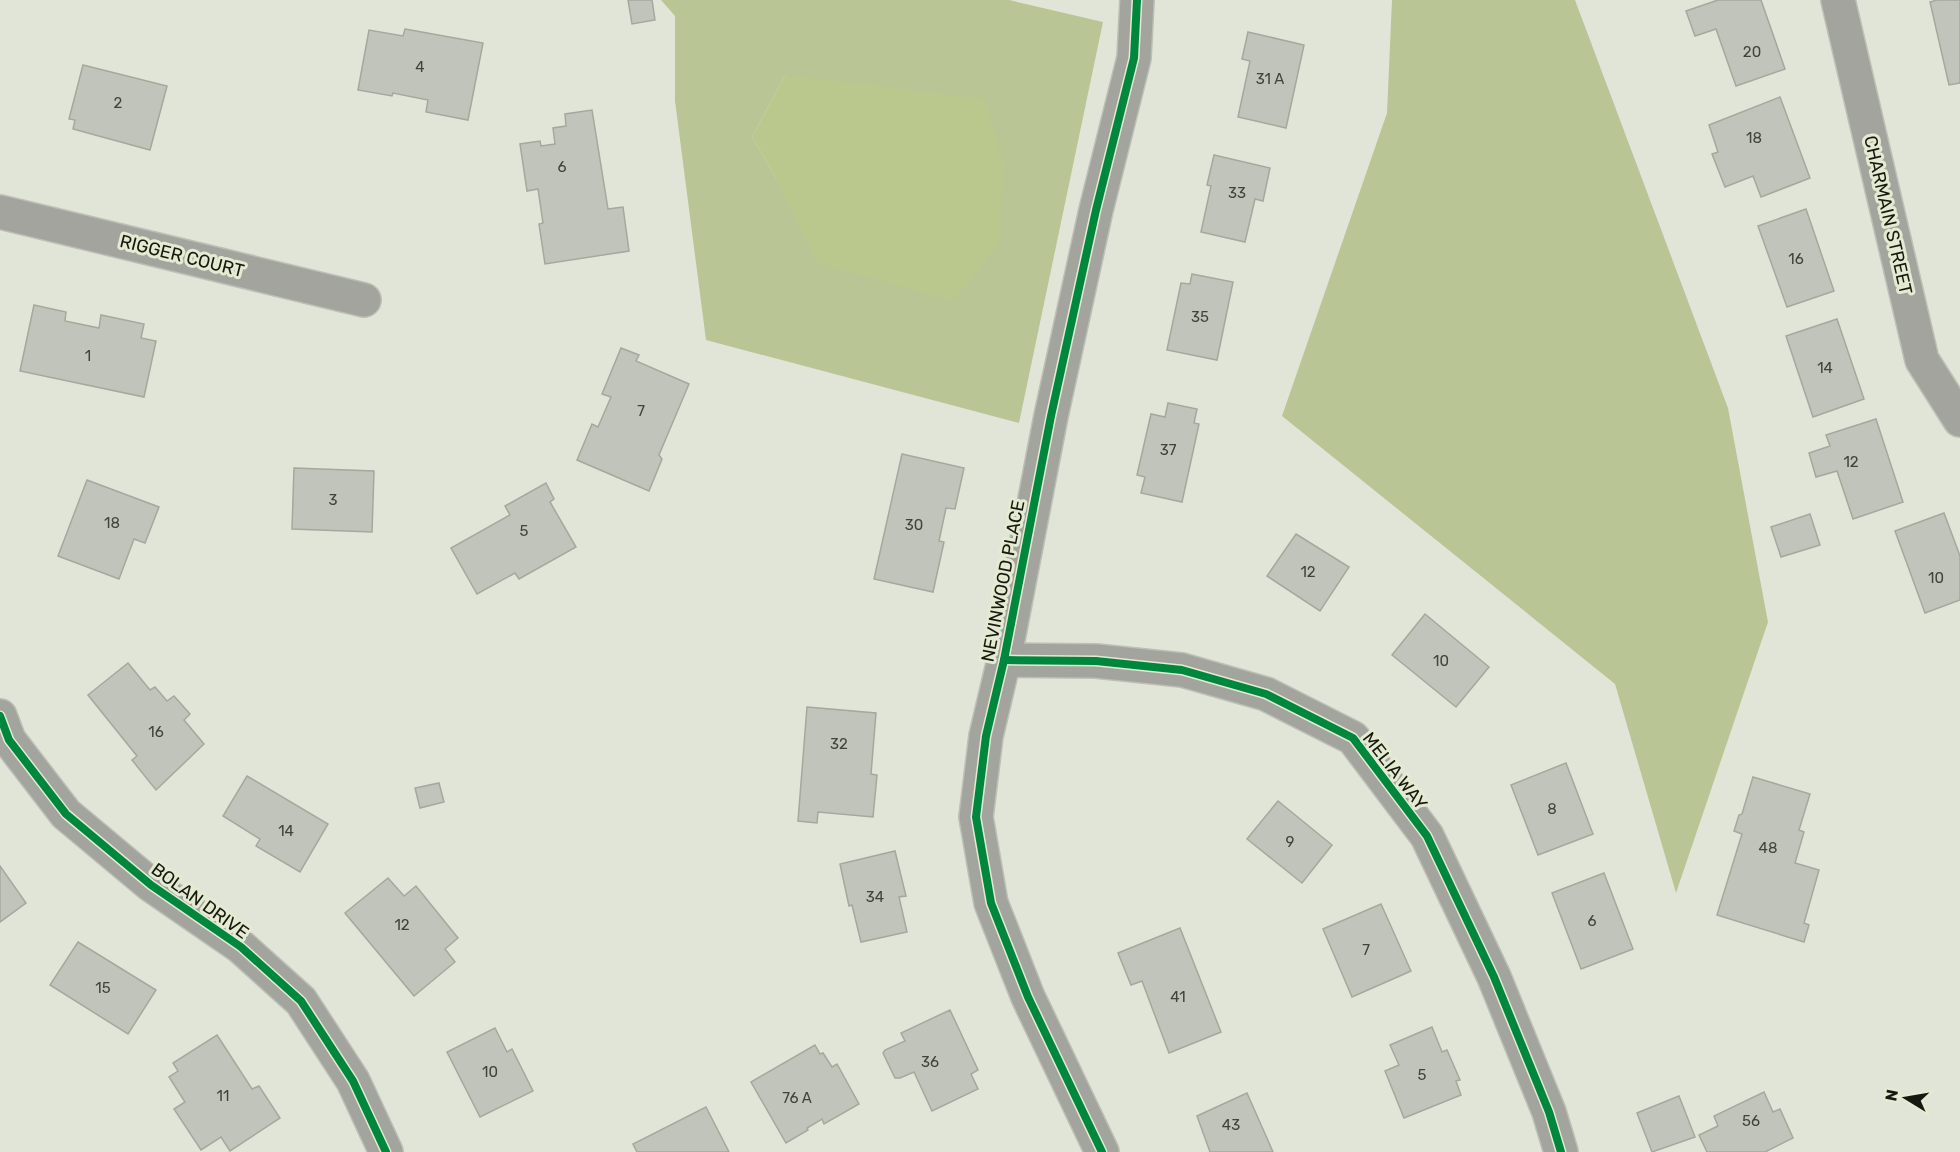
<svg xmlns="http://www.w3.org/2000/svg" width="1960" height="1152" viewBox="0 0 1960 1152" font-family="Rubik,sans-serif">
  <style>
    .forest { fill: #bac595; fill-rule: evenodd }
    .water { fill: #bac88e }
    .building { fill: #c1c4ba; stroke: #a4a89d; stroke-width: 1.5 }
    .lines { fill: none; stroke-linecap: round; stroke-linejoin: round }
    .minor-casing { stroke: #bcbfb5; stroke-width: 36 }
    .minor { stroke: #a3a49e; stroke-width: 33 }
    .cycleway-casing { stroke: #e4ebd2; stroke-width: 11 }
    .cycleway { stroke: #00873e; stroke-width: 8 }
    .labels { text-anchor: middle; stroke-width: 6; stroke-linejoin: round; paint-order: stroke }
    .number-label { font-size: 15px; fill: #42443a }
    .street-label { font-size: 18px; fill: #171910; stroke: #e4ebd2 }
  </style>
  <rect width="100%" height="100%" fill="#e1e5d8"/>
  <g class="forest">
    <path d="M661,0h348l94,22 -84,401 -313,-83 -31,-239v-85zM785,75l-9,103 -24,-41z"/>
    <path d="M1392,0h183l153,408 40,214 -92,271 -61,-209 -333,-268 105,-303z"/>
  </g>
  <path class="water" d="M785,75l200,24 18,64 -4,80 -45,58 -136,-38 -42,-85 -24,-41z"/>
  <g class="building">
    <path d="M628,0h24l3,20 -23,4z"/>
    <path d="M1718,0h43l24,69 -49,17 -20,-57 -21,7 -9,-25z"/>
    <path d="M1937,0h23v83l-11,2 -19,-83z"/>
    <path d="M405,29l78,14 -15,77 -42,-8 2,-12 -35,-7 -1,3 -34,-6 11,-60 34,6z"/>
    <path d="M1248,32l56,13 -18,83 -48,-11 12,-56 -8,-2z"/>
    <path d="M83,65l84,21 -17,64 -77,-21 2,-9 -6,-1z"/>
    <path d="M1780,97l30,81 -49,19 -8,-21 -28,11 -13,-33 6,-2 -9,-27z"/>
    <path d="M592,110l16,99 15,-2 6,44 -84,13 -6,-40 4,-1 -5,-34 -11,2 -7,-47 20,-3 1,5 14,-2 -2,-16 13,-2 -1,-12z"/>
    <path d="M1214,155l56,13 -7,33 -8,-2 -10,43 -44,-10 10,-46 -4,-1z"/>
    <path d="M1806,209l28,82 -47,16 -29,-81z"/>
    <path d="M1192,274l41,8 -16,78 -50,-10 14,-67 9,1z"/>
    <path d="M34,305l32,7 -1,9 34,7 2,-13 43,9 -3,14 15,3 -12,56 -124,-26z"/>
    <path d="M1837,319l27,80 -51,18 -27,-81z"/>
    <path d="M621,348l18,7 -3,6 53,23 -30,71 3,4 -13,32 -72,-31 15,-36 6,3 13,-30 -9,-3z"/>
    <path d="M1168,403l29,6 -3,14 5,1 -17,78 -41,-9 4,-16 -8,-2 14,-61 14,3z"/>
    <path d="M1876,419l27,83 -50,17 -16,-48 -21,6 -7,-24 21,-7 -4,-11z"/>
    <path d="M902,454l62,14 -9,41 -9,-1 -7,33 5,1 -11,50 -59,-13z"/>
    <path d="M294,468l80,3 -2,61 -80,-3z"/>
    <path d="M87,480l72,27 -14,36 -11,-4 -15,40 -61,-23z"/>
    <path d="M546,483l8,16 -4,3 26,45 -57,32 -4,-6 -38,21 -26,-46 59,-33 -5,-9z"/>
    <path d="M1944,513l16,43v44l-35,13 -30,-82z"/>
    <path d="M1810,514l10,31 -39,12 -10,-30z"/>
    <path d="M1296,534l53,33 -29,44 -53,-35z"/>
    <path d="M1425,614l64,53 -33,40 -64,-52z"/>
    <path d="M128,663l22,27 5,-3 12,14 7,-5 16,18 -6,6 20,24 -48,46 -24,-30 5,-4 -49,-61z"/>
    <path d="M807,707l69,6 -5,61 6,1 -4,42 -55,-5 -1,11 -19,-2z"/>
    <path d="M1566,763l27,71 -55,21 -27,-70z"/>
    <path d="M247,776l81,48 -28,48 -44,-26 4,-7 -37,-23z"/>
    <path d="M1753,777l57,17 -11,36 5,2 -9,31 24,7 -15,53 5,2 -5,17 -87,-27 25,-81 -8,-3 5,-16 3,-1z"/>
    <path d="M439,783l5,19 -24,6 -5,-20z"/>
    <path d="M1278,801l54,44 -30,38 -55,-44z"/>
    <path d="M895,851l11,45 -7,1 8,35 -46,10 -9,-37 -3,1 -9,-42z"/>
    <path d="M0,866l26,37 -26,19z"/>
    <path d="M1604,873l29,76 -52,20 -29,-76z"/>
    <path d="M388,878l16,18 12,-10 42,52 -13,11 10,13 -41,34 -69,-83z"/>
    <path d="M1381,904l30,67 -59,26 -29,-68z"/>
    <path d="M1180,928l41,104 -52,21 -27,-72 -11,4 -13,-32z"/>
    <path d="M78,942l78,48 -28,44 -78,-49z"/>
    <path d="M950,1010l28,60 -7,4 7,15 -46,22 -18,-39 -14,6h-5l-12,-25 2,-3 20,-9 -4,-8z"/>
    <path d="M1432,1027l10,25 5,-2 13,30 -4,1 5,14 -57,23 -19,-47 14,-6 -9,-20z"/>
    <path d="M495,1028l12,24 5,-3 21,42 -53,26 -33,-65z"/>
    <path d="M217,1035l35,54 7,-3 21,32 -50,33 -9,-14 -20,13 -27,-41 11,-7 -16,-25 9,-6 -5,-8z"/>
    <path d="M815,1045l5,9 3,-1 9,14 5,-3 22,40 -35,20 -2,-5 -15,9 1,2 -22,13 -35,-61z"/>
    <path d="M1764,1092l9,20 7,-3 13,29 -28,14h-58l-8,-17 19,-9 -4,-10z"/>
    <path d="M1247,1093l26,59h-63l-13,-36z"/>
    <path d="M1679,1096l16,41 -43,15 -15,-39z"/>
    <path d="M706,1107l23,45h-92l-4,-8z"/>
  </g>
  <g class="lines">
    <defs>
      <g id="minor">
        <path d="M1838,0l84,360 38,60"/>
        <path d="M0,212l364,88"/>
        <path d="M1004,660l92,1 86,9 84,24 87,44 74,98 67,141 55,135 12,40"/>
        <path d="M0,716l9,24 57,74 85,71 90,62 60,54 52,80 33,71"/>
        <path d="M1102,1152l-74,-155 -37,-94 -15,-86 10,-81 18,-76 47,-244 45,-206 38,-152 3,-58"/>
      </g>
    </defs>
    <use href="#minor" class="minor-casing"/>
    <use href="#minor" class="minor"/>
    <defs>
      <g id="cycleway">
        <path d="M1004,660l92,1 86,9 84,24 87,44 74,98 67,141 55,135 12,40"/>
        <path d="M0,716l9,24 57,74 85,71 90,62 60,54 52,80 33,71"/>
        <path d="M1102,1152l-74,-155 -37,-94 -15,-86 10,-81 18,-76 47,-244 45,-206 38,-152 3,-58"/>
      </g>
    </defs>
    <use href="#cycleway" class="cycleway-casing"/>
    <use href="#cycleway" class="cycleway"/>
  </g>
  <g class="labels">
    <g class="number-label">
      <text x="1752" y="57">20</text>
      <text x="420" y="72">4</text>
      <text x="1270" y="84">31 A</text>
      <text x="118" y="108">2</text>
      <text x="1754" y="143">18</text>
      <text x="562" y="172">6</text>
      <text x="1237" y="198">33</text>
      <text x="1796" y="264">16</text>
      <text x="1200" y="322">35</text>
      <text x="88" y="361">1</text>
      <text x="1825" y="373">14</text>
      <text x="641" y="416">7</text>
      <text x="1168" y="455">37</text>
      <text x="1851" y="467">12</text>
      <text x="333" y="505">3</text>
      <text x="112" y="528">18</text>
      <text x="914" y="530">30</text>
      <text x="524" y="536">5</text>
      <text x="1308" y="577">12</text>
      <text x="1936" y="583">10</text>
      <text x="1441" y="666">10</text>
      <text x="156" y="737">16</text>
      <text x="839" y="749">32</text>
      <text x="1552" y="814">8</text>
      <text x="286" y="836">14</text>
      <text x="1290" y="847">9</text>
      <text x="1768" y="853">48</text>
      <text x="875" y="902">34</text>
      <text x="1592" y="926">6</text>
      <text x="402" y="930">12</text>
      <text x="1366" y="955">7</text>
      <text x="103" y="993">15</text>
      <text x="1178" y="1002">41</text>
      <text x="930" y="1067">36</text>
      <text x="490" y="1077">10</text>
      <text x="1422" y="1080">5</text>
      <text x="223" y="1101">11</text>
      <text x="797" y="1103">76 A</text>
      <text x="1751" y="1126">56</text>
      <text x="1231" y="1130">43</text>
    </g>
    <g class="street-label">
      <text transform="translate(1888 215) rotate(77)" y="6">CHARMAIN STREET</text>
      <text transform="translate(182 256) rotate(14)" y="6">RIGGER COURT</text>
      <text transform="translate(1003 581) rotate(-79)" y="6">NEVINWOOD PLACE</text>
      <text transform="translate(1395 771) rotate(52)" y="6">MELIA WAY</text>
      <text transform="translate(200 901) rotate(36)" y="6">BOLAN DRIVE</text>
    </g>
  </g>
  <g transform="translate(1906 1098) rotate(281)" stroke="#e4ebd2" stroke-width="4.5" paint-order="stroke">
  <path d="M0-4.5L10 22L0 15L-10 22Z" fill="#171910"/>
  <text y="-9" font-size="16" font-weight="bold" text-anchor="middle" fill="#171910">N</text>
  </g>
</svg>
